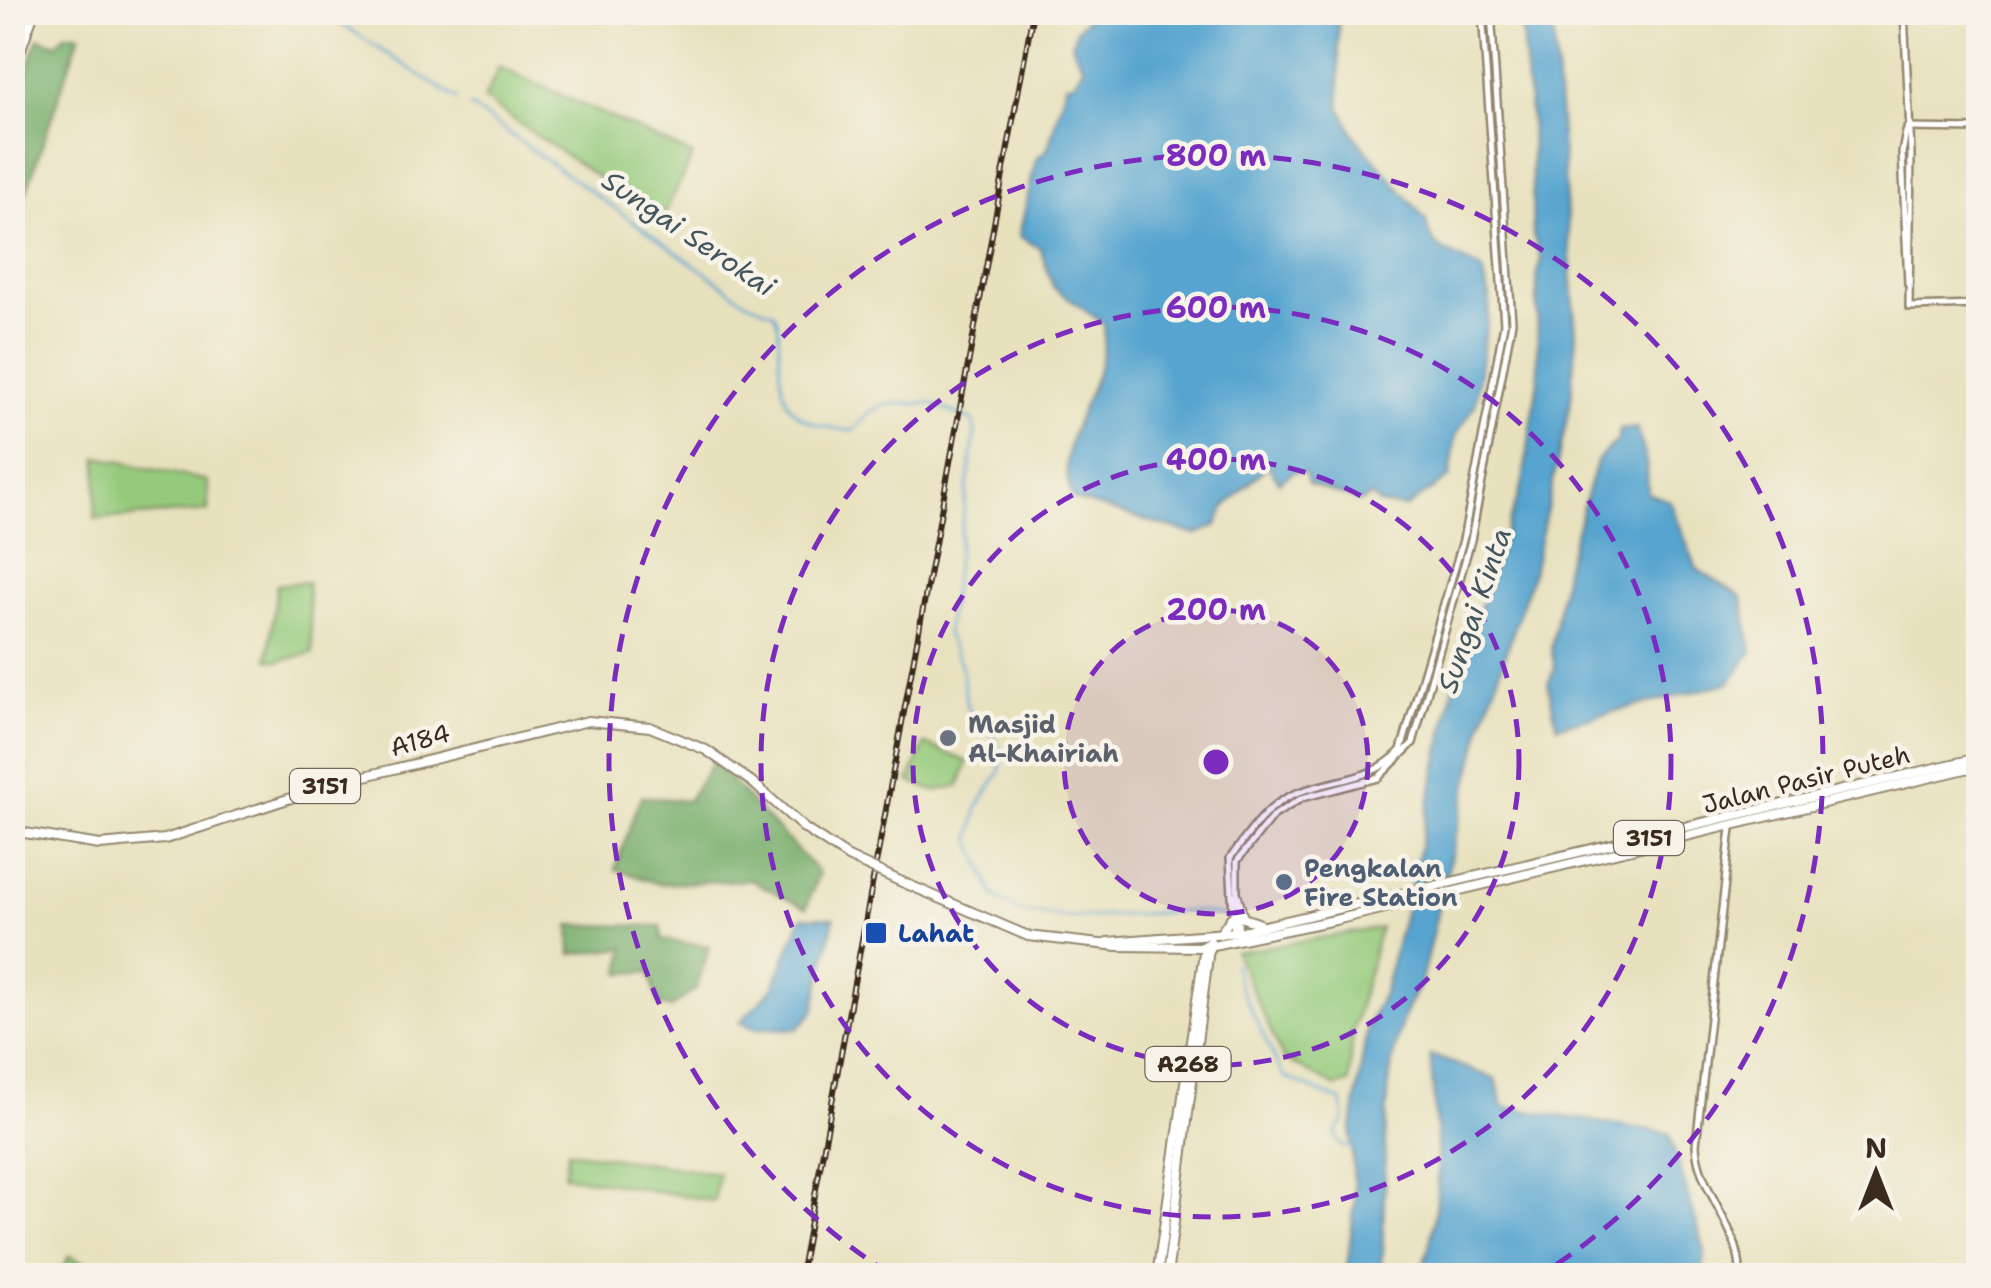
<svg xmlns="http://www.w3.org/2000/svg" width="1991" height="1288" viewBox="0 0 1991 1288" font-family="'Shantell Sans',sans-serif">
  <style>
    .green { fill: #95ca7c; stroke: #687a4d; stroke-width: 2.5 }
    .forest { fill: #78ae6c; stroke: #5a6c45; stroke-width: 2.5 }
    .water { fill: #56a4cf; stroke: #486776; stroke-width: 2.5 }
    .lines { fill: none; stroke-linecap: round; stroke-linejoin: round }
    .stream { stroke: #56a4cf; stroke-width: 2.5 }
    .tertiary-casing { stroke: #92866e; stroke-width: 10 }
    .primary-casing { stroke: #92866e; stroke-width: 12 }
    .tertiary { stroke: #fff; stroke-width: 5 }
    .primary { stroke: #fff; stroke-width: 8 }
    .rail-casing { stroke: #3b2a1e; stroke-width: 6 }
    .rail { stroke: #f7f3e8; stroke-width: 2.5; stroke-dasharray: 8; stroke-linecap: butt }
    .primary-bridge-casing { stroke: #92866e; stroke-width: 12; stroke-linecap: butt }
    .primary-bridge { stroke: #fff; stroke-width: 8 }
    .ring { fill: none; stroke: #7b2cbf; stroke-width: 5; stroke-dasharray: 18 12 }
    .worship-dot { fill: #6b7280; stroke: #f7f3e8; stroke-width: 4 }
    .service-dot { fill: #5c6f8a; stroke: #f7f3e8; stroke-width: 4 }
    .transit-dot { fill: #1a4fb4; stroke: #f7f3e8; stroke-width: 4 }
    .labels { text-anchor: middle; stroke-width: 9; stroke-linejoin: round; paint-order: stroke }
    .shield { fill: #f7f3e8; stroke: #73665b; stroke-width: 2.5 }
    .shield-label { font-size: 22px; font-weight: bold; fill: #3b2a1e }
    .worship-label { font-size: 25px; font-weight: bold; fill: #5b616d; stroke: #f7f3e8; text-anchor: start }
    .street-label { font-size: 25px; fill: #3b2a1e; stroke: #f7f3e8 }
    .service-label { font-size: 25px; font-weight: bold; fill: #4e5e75; stroke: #f7f3e8; text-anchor: start }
    .transit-label { font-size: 25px; font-weight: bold; fill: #164399; stroke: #f7f3e8; text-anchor: start }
    .water-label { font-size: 28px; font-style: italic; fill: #44555c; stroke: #f7f3e8 }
    .centre { fill: #7b2cbf; stroke: #f7f3e8; stroke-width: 5 }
    .ring-label { font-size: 30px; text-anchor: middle; font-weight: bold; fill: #7b2cbf; stroke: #f7f3e8; stroke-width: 9; stroke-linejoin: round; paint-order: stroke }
  </style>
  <rect width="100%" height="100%" fill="#f7f3e8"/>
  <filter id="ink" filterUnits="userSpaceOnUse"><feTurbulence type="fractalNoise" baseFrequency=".01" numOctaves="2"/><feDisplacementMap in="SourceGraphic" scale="20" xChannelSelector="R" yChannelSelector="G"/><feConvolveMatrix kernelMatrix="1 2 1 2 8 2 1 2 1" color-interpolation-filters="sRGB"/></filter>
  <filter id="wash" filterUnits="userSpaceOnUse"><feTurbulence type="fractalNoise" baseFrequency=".0048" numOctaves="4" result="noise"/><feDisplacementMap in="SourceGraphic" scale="40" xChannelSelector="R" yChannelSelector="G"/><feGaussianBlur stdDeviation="2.25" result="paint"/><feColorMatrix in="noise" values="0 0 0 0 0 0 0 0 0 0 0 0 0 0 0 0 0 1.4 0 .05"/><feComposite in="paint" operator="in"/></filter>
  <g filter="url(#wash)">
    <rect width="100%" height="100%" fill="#e8e1be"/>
    <g class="green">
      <path d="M499,67l194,88 -32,66 -177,-122z"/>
      <path d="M98,457l110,24v30l-113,8z"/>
      <path d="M307,582l6,71 -34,8 -11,-2 9,-74z"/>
      <path d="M925,744l43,18 -9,24 -25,5 -25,-10z"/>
      <path d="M1380,928l-27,102 -4,53 -13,4 -53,-29 -48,-106z"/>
      <path d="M568,1151l150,22 -4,28 -150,-26z"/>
      <path d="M69,1256l43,19h-53z"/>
    </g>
    <g class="forest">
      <path d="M65,34h15l-67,197v-120l25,-73 19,6z"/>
      <path d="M713,762l106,111 -13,35 -56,-28 -91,4 -44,-15 26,-73 46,5z"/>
      <path d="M570,925l91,1 1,14 48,6 -14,43 -25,19 -12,-3 -10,-33 -28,1 4,-25 -54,6z"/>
    </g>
    <g class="water">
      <path d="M1092,13h133l9,8 63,-7 41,3 2,90 15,29 71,84c6,38 31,32 57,51l7,31 -15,103 -19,30 -6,42 -45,31 -26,-4 -7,-8 -11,6 -52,-18 -4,-11 -11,-2 -15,11 -11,-17 -43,42 -8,18 -21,10 -123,-36c-26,-66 37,-108 31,-175l-51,-37 -13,-39 -21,-12 17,-76 12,-12 18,-64 8,-2 9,-16 -11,-20 4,-16z"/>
      <path d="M1520,13h32l24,322 -5,65 -38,172 -51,153 -62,260c-49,72 -29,206 -40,290l-34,1 9,-75 -4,-67 16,-107 17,-36 29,-113 41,-193 69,-203 15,-102 -1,-108 4,-12 -8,-25 -2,-111z"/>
      <path d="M1637,428l10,38 1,27 22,8 27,68 45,28 10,55 -23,31 -172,43 -9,-42 7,-16 -4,-19 15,-84 30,-103 22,-23 1,-9z"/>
      <path d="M802,917l32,1 -20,94 -17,17 -44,-1 -13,-6 33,-34z"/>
      <path d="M1430,1055l66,24 7,28 166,26 36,118 -3,24h-282c28,-72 16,-145 10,-220z"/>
    </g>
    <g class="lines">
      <g class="stream">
        <path d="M332,12l8,11 117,76"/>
        <path d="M470,106l277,196 26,10c7,11 5,19 6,31 2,64 6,80 74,88l17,-19 18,-8 42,-1 43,18 2,12 -29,201 15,30 6,43 27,30 8,19 -2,16 -22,34 -7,33 23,57 24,15 53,7 123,-7 30,5"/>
        <path d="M1234,963l6,24 43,89 58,25 4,18 -10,15 7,12 10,1"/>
      </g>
    </g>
  </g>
  <g filter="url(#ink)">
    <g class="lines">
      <defs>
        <g id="tertiary">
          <path d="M1904,12l7,141 -2,154 69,-2"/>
          <path d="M1907,128l71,1"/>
          <path d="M1906,132l-4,21 6,131"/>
          <path d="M1731,828l-35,317c2,47 46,83 44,131"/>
          <path d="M1237,899v-38l36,-45 29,-18 76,-20 35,-35 58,-203 41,-218 -21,-310"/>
          <path d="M1237,910l2,24"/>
          <path d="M1234,934l-4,-76c18,-23 35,-51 62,-63 38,-17 80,-12 109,-45l62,-210 41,-216 -22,-312"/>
        </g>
        <g id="primary">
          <path d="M12,74l22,-62"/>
          <path d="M12,831l88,14 65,-6 172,-56 251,-62 62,6 56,23 46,32 53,47 43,28"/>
          <path d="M902,882l126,54 90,10 85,1 132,-27 643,-154"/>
          <path d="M1237,896l6,22 15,5"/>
          <path d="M1220,934l11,-16"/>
          <path d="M1108,942l131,-10 739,-174"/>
          <path d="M1157,1276l48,-331"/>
          <path d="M1167,1276l43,-335"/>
        </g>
      </defs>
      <use href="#tertiary" class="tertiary-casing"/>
      <use href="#primary" class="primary-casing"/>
      <use href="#tertiary" class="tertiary"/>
      <use href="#primary" class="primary"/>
      <defs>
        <path id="rail" d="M800,1276l233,-1264"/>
      </defs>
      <use href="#rail" class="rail-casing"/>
      <use href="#rail" class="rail"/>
      <defs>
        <path id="primary-bridge" d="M848,857l54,25"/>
      </defs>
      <use href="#primary-bridge" class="primary-bridge-casing"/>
      <use href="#primary-bridge" class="primary-bridge"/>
    </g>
  </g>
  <circle cx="1216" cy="762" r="152" fill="#7b2cbf" fill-opacity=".12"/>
  <g class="ring">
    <circle cx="1216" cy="762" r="152"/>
    <circle cx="1216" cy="762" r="303"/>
    <circle cx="1216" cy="762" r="455"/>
    <path d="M890 1274A607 607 0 1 1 1542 1274"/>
  </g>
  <circle class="worship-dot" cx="948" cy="738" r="10"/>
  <circle class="service-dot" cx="1284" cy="882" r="10"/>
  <rect class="transit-dot" x="864" y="921" width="24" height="24" rx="5"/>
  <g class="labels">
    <g class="shield">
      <rect x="290" y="769" width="70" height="34" rx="8"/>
      <rect x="1614" y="821" width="70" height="34" rx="8"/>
      <rect x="1145.5" y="1047" width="85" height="34" rx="8"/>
    </g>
    <g class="shield-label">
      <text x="325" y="794">3151</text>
      <text x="1649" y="846">3151</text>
      <text x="1188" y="1072">A268</text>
    </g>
    <g class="worship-label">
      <text x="968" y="733">Masjid<tspan x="968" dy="29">Al-Khairiah</tspan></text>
    </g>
    <g class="street-label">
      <text transform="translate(420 740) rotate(-15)" y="9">A184</text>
      <text transform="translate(1806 779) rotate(-14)" y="9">Jalan Pasir Puteh</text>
    </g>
    <g class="service-label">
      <text x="1304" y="877">Pengkalan<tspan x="1304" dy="29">Fire Station</tspan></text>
    </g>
    <g class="transit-label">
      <text x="898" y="942">Lahat</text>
    </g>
    <g class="water-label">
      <text transform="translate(689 233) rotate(34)" y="10">Sungai Serokai</text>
      <text transform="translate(1474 610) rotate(-71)" y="10">Sungai Kinta</text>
    </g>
  </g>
  <circle cx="1216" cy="762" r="15" class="centre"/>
  <g class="ring-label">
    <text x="1216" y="166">800 m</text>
    <text x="1216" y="318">600 m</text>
    <text x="1216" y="470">400 m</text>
    <text x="1216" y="620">200 m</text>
  </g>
  <rect width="1991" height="1288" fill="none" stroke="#f7f3e8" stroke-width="50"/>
  <g transform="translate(1876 1173)" stroke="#f7f3e8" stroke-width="8" paint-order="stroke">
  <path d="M0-8L18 38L0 25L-18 38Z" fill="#3b2a1e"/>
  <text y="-15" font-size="28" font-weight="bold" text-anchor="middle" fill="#3b2a1e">N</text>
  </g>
</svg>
